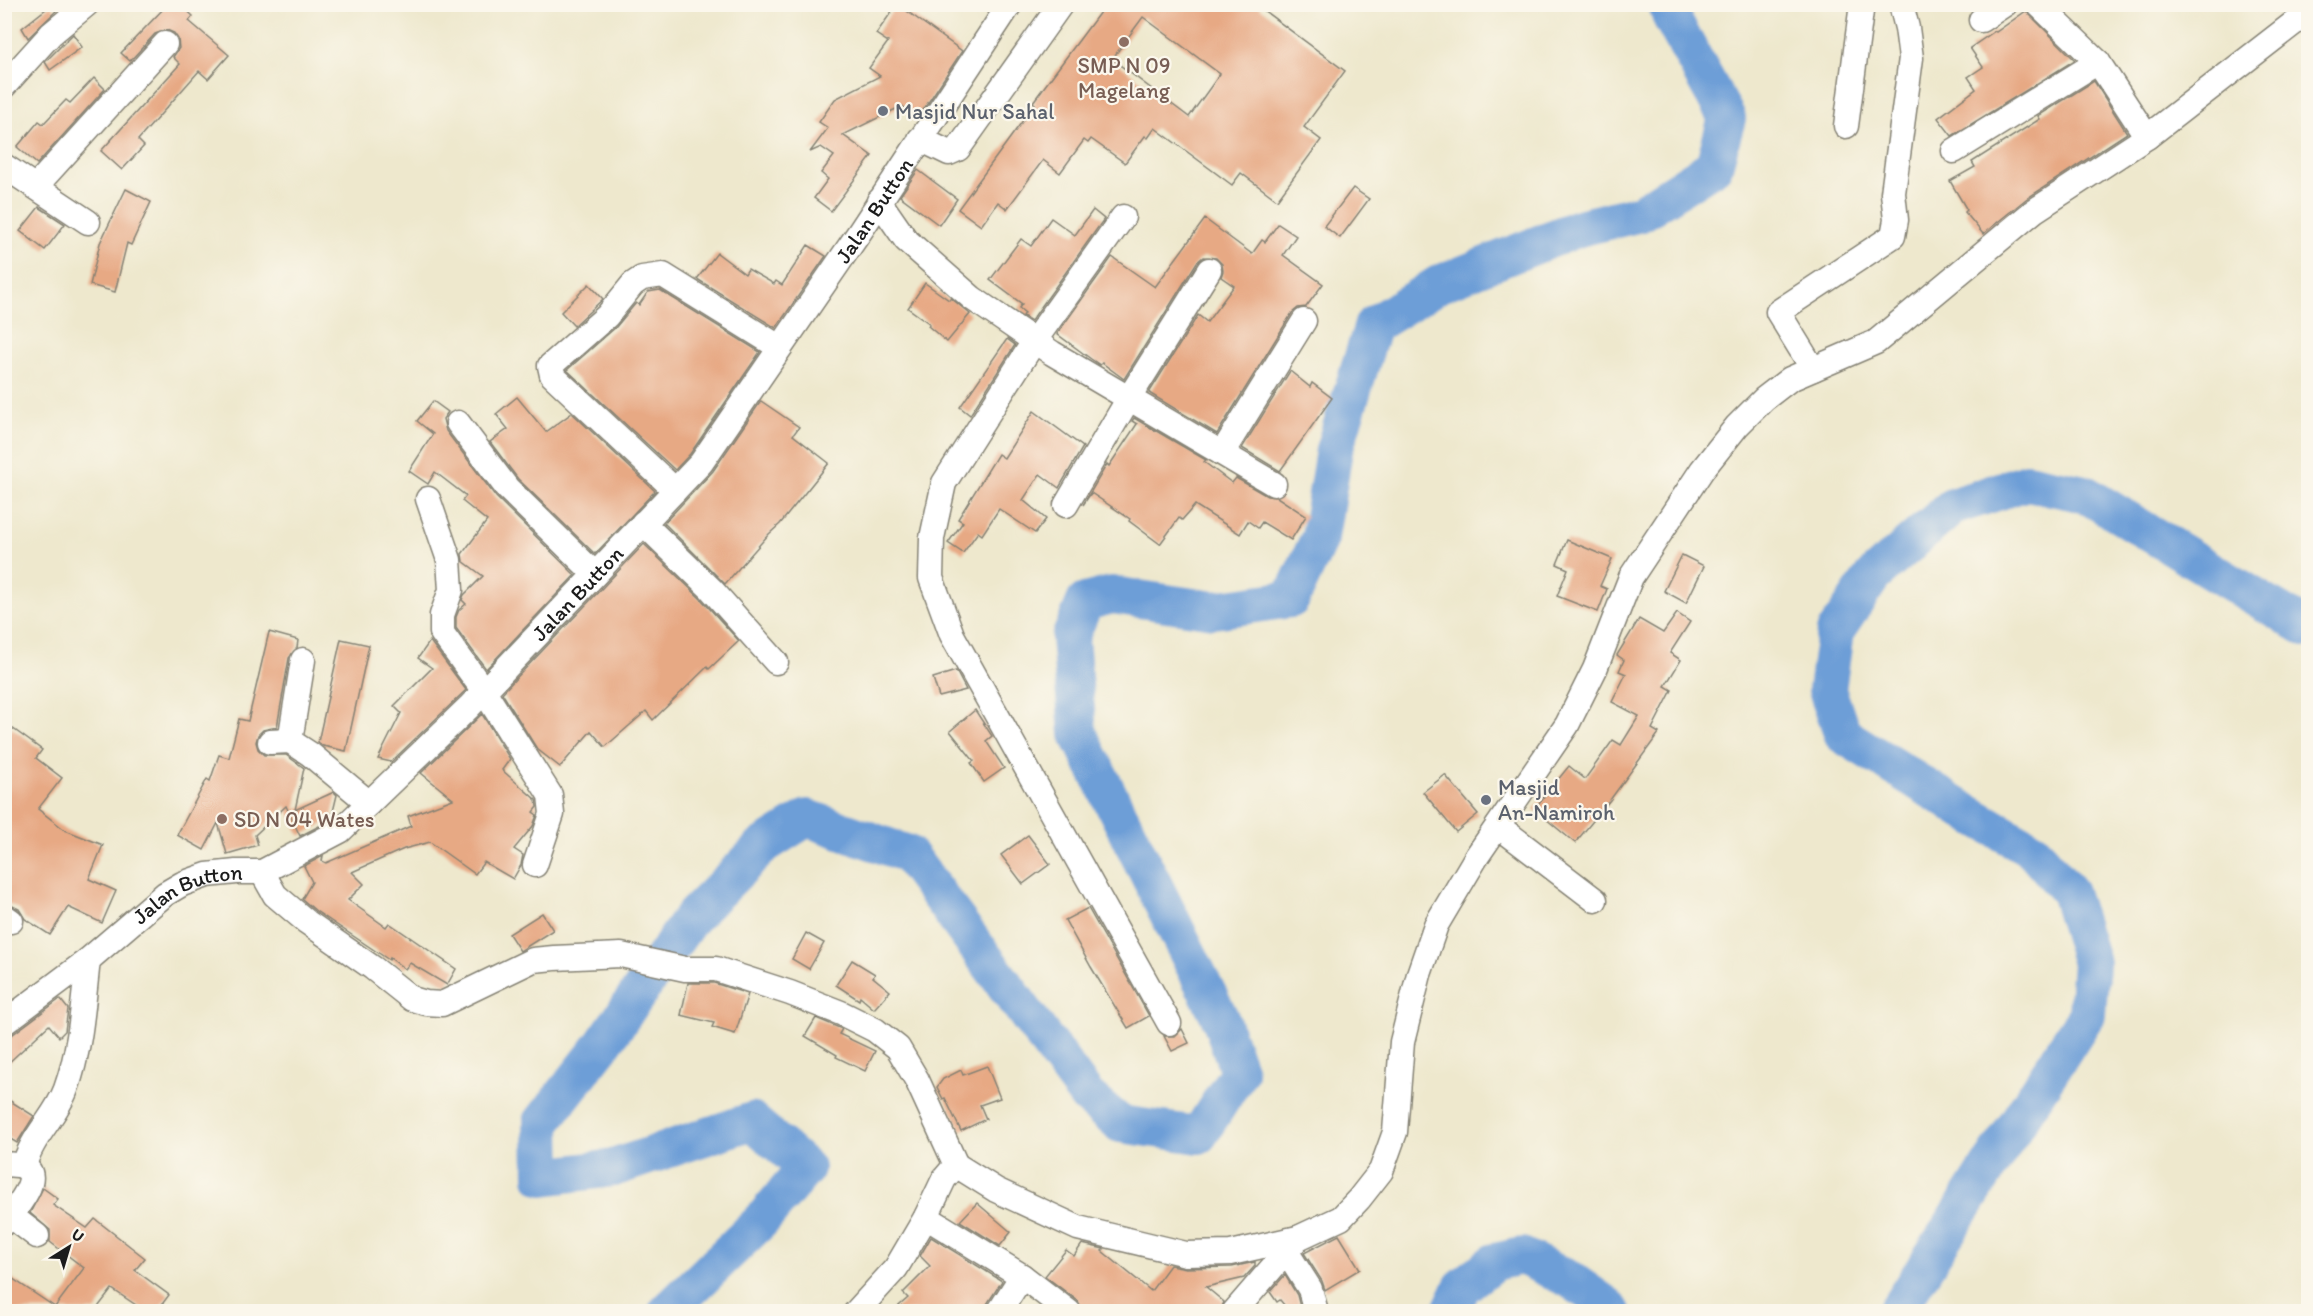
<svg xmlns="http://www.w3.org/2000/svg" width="2313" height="1316" viewBox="0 0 2313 1316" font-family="Itim,sans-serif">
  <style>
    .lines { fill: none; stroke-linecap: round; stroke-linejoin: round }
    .river { stroke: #6d9ed7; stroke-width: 38 }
    .building { fill: #e7a984; fill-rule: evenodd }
    .minor-casing { stroke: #858274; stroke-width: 27 }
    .minor { stroke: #fff; stroke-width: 24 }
    .education-dot { fill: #8d6e63; stroke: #fbf7ec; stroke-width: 2 }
    .worship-dot { fill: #6b7280; stroke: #fbf7ec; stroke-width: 2 }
    .labels { text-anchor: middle; stroke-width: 4.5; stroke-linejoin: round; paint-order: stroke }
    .education-label { font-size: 22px; fill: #785e54; stroke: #fbf7ec }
    .worship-label { font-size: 22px; fill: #5b616d; stroke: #fbf7ec; text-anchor: start }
    .street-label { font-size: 22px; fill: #1c1c1c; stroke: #fbf7ec }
  </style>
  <rect width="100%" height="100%" fill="#fbf7ec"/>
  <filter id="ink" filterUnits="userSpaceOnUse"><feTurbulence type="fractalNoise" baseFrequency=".0167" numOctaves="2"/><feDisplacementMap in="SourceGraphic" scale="12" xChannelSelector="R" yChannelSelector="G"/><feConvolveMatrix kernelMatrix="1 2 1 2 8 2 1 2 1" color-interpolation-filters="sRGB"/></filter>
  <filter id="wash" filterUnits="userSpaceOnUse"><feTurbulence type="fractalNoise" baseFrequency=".008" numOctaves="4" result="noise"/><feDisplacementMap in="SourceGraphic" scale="24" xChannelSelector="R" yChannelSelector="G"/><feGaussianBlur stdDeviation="1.35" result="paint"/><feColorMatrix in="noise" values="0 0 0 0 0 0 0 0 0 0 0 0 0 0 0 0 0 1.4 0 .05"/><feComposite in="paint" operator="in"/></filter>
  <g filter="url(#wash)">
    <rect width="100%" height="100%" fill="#eee8cd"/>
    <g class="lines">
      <g class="river">
        <path d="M667,1312l94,-91 45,-53 -54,-47 -139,47 -70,9 -1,-55 61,-78 88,-126 73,-73 43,-27 101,36 179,242 33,28 79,11 40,-63 -19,-54 -142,-285 -8,-95 15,-36 27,-7 102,15 77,-11 29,-62 14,-87 39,-125 66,-41 140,-56 62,-15 73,-47 13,-48 -56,-101 -4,-13"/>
        <path d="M1450,1312l12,-25 32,-25 28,-6 49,24 37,26 4,6"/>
        <path d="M1896,1312l191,-298 4,-51 -22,-71 -36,-42 -70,-40 -120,-75 -16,-45 8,-58 38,-56 79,-69 75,-25 58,12 223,135"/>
      </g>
    </g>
    <g id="blocks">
      <g class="building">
        <path d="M168,4h12l13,12 -4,5 40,34 -21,24 -9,-8 -61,69 6,6 -22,24 -21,-19 79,-87 -7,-7 6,-9 -1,-9 -4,-6 -7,-3 -12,4 -25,27 -9,-8z"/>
        <path d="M897,4l65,47 -44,67 -16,-12 -59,29 29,21 -41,55 -17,-13 14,-19 -7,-6 13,-17 -13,-9 -11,5 18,-24 -9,-6 16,-23 45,-23 -11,-8 19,-26 -12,-8z"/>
        <path d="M1106,4h149l90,67 -41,56 17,13 -44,60 -36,-27 -9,12 -77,-57 -7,10 -3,-2 -20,27 -34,-24 -3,4 -4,-3 -24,33 -17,-13 -36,49 -9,-7 -17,24 -23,-17 77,-105 -2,-2zM1143,17l77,57 -31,43 -77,-58z"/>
        <path d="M51,5l5,6 -28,27 -6,-10z"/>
        <path d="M2026,11l49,49 -123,76 -14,-18 38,-29 -8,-12 15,-10 -13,-19 25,-17 1,1z"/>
        <path d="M73,34l9,13 -32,23 -5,-8z"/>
        <path d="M94,78l11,11 -68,75 -20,-17 22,-26 4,3 23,-24 4,3z"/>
        <path d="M2094,81l33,52 -101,66 -43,35 -18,-22 2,-2 -17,-29 25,-14 -3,-5 68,-43 -2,-3z"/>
        <path d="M918,170l39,29 -18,26 -39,-29z"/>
        <path d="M1353,188l16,11 -29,39 -16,-12z"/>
        <path d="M126,189l25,13 -20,43 -4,-2 -12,49 -25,-7 10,-42z"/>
        <path d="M39,207l26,17 -20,26 -25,-19z"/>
        <path d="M1093,210l11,9 -73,102 -8,-5 2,-3 -6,-5 3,-4 -32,-24 31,-41 10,7 20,-28 24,17z"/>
        <path d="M1205,219l47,35 10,-14 3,2 13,-18 18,12 -13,19 40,29 -17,23 -8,1 -6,5 -75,121 -68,-41 49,-78 9,7 27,-36 -13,-9 2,-6 -1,-7 -6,-6 -13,-1 -6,5 -73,117 -22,-16 -2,2 -9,-6 -34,-25 55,-77 43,30z"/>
        <path d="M808,245l18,11 -50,72 -79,-49 20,-26 28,21 3,-5 26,15 2,-3 6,4z"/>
        <path d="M925,283l24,17 2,-2 19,16 -23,28 -19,-16 2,-2 -22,-16z"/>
        <path d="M589,284l14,15 -29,27 -13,-14z"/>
        <path d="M660,290l100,62 -70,102 -15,16 -108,-100 49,-43 20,-24 3,2 9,-13z"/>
        <path d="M1007,339l8,6 -45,70 -10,-8z"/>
        <path d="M1290,371l20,16 2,-4 20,15 -52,73 -38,-23z"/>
        <path d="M517,397l29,35 26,-19 83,78 -60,63 -77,-75 -28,-37 18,-13 -12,-15z"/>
        <path d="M433,401l15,11 -5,7 3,12 50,66 79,78 -89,94 -30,-41v-11l3,-7 7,-6 -4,-4 2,-5 19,-19 -20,-15 -1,-7 25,-33 -25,-20 4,-5 -31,-24 -7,12 -19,-13 24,-37 -16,-13z"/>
        <path d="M761,401l38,26 -6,8 36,28 -49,61 -11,10 -44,50 -61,-61 49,-52z"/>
        <path d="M1034,411l49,36 -24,41 -19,-14 -17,26 23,19 -11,14 -36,-24 -17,26 -4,-3 -15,21 -15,-10 15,-21 -5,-3 40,-65 6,4z"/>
        <path d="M1134,418l72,42 -2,2 28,21 4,-5 31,18 10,1 29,19 -15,24 -29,-18 -4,6 -10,-7 -8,13 -45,-29 -13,15 -3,-2 -19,26 -31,-23 1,-2 -39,-26 -8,12 24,-41 2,2 28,-42 -5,-3z"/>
        <path d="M1567,540l45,19 -12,27 7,3 -9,23 -41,-16 11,-27 -11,-5z"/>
        <path d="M644,544l57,55 38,42 -30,28 -2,-2 -54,53 -7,-9 -41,36 -14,-16 -31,36 -23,-18 -35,-56z"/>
        <path d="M1682,555l22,11 -18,37 -22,-12z"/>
        <path d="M1677,613l13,9 -20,31 11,7 -16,26 7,4 -20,39 7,4 -49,67 -35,43 -41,-34 35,-43 16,13 28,-39 8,5 18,-29 -27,-14 14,-28 -7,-3 5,-11 -7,-5 22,-36 24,14z"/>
        <path d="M269,632l29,8 -1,8 -8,10 -12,69 -14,3 -5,5 -2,7 2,7 6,6h22l18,13 -9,42 39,-18 3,3 -6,25 -31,16 -14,-30 -31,29 3,10 -31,9 -9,-31 -14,27 -27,-15 30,-56 3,2 9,-26 10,3 10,-39 9,2z"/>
        <path d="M341,639l28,6 -23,106 -23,-5 -5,-4z"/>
        <path d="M430,641l36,49 -75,72 -13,-3 23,-46 -7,-7 38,-38 -14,-10z"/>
        <path d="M956,671l10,19 -27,7 -6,-19z"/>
        <path d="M975,710l17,26 -6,5 18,27 -20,14 -13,-19 3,-2 -24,-30z"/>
        <path d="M482,714l28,45 -8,11 34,30 1,7 -4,5 4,3 -4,11 -19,23 9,6 -2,10 -8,14 -29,-17 -9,12 -45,-32 -26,7 -52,23 12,12 -16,16 38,27 3,-4 67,46 -9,16 -37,-22 -5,6 -15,-11 -1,2 -73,-49 -14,-12 10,-17 -8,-16 19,-10 -1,5 4,2 85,-37 -3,-10 45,-17 -32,-26z"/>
        <path d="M12,728l30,22 -6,8 26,20 -24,31 27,21 38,15 -14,34 27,12 -14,32 -34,-16 -18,28 -25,-16 -6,-10 -15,-7v-164z"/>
        <path d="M1445,775l33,39 -22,18 -33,-40z"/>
        <path d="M1028,835l22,29 -27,20 -22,-29z"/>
        <path d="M1088,908l61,108 -21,12 -37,-61 -26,-47z"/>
        <path d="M542,913l11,17 -33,21 -11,-17z"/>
        <path d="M806,933l18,10 -15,26 -17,-10z"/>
        <path d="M852,960l23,14 -2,3 17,14 -16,18 -14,-12 -1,3 -23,-15z"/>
        <path d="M688,983h26l34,11 -13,40 -23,-7 2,-4 -33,-8z"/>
        <path d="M60,999l8,10 -3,22 -6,6 -10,-12 -45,42v-30l9,-3z"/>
        <path d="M816,1018l26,11 -3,5 36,17 -10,20 -29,-14 1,-2 -32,-19z"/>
        <path d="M1182,1029l7,14 -17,8 -8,-15h11z"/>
        <path d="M987,1066l13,32 -20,7 6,14 -25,12 -16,-33 -2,1 -6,-12 6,-8 18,-9 2,5z"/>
        <path d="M4,1097l30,19 -17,27 -13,-8z"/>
        <path d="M43,1188l15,11 -5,6 34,23 8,-9 50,39 -10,12 34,25 -12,16h-12l-33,-22 -17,22h-91v-38l51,34 29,-39 -34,-26v-12l-20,-17z"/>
        <path d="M977,1203l34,29 -11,14 -40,-25z"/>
        <path d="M1339,1235l21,34 -35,21 -3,-9 -18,-28z"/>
        <path d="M931,1237l71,44 -15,23 -2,7h-92l15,-13 -5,-5 27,-27 -10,-10z"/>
        <path d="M1082,1244l22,5 -2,2 49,40 19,-26 16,3 46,-1 23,-5v4l-11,12 -38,9 18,15 -4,9h-137l-5,-10 -33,-25 21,-26 8,6z"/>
        <path d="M1285,1275l12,20 4,16h-12l-9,-11 -3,2 -7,-10z"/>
      </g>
    </g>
  </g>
  <g filter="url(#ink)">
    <use href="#blocks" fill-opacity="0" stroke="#858274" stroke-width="1.5"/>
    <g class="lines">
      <defs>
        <g id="minor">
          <path d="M2038,4l60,58"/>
          <path d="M1981,20l24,-16"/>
          <path d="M4,86l47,-52 36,-30"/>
          <path d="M1846,126l16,-122"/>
          <path d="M920,139l29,14 9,-4 103,-145"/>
          <path d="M1954,151l144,-89 49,75"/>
          <path d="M4,166l84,56"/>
          <path d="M36,186l129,-142"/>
          <path d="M879,201l27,39 66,58 80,55 222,131"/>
          <path d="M1123,217l-88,123 -91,143 -12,55 -1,40 21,57 217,388"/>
          <path d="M1813,369l-35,-57 115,-76 3,-16 -3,-27 18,-135 -4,-30 -6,-24"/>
          <path d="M458,423l49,65 88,86"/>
          <path d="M1222,453l82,-132"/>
          <path d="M675,490l-123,-115 -2,-9 57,-50 26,-32 9,-6 21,-3 116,72"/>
          <path d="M428,499l21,61 2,30 -9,25v18l42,58 66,104 2,19 -17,51"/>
          <path d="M1066,505l63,-107 80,-128"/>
          <path d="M643,523l68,66 65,73"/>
          <path d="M290,741l13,-81"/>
          <path d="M270,742l20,-1 20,13 59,49"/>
          <path d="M1498,826l97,74"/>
          <path d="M262,872l13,23 32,27 66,46 39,31 14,4 16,1 91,-44 21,-2 67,-3 64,14h31l74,24 51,20 34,17 23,18 19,32 39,85 -12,14 -18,38 -30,51 -40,44"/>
          <path d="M4,916l7,5"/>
          <path id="s1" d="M4,1023l84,-63 77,-66 17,-10 25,-9 29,-3h26l78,-41 129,-124 232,-244 158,-230 151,-229"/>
          <path d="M4,1164c6,1 15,0 20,3 21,10 -12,46 -20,56"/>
          <path d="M956,1165l40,25 82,38 108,26 45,-1 67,-15 43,-20 18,-19 22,-28 14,-39 7,-90 17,-68 17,-49 41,-69 90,-131 28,-56 36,-92 71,-107 35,-44 27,-27 26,-20 86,-37 158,-131 113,-74 161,-125"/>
          <path d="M24,1167c6,-29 32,-50 42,-78 15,-41 17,-86 22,-129"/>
          <path d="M10,1215l27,21"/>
          <path d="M926,1217l96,59 47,36"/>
          <path d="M1286,1251l24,38 6,23"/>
          <path d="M999,1312l23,-36"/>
          <path d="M1234,1312l64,-74"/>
        </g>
      </defs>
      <use href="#minor" class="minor-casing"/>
      <use href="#minor" class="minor"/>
    </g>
  </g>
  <g class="education-dot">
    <circle cx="1124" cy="42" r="6"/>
    <circle cx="222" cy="819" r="6"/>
  </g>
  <g class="worship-dot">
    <circle cx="883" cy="111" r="6"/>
    <circle cx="1486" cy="800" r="6"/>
  </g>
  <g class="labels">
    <g class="education-label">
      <text x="1124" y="73">SMP N 09<tspan x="1124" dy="25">Magelang</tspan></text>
      <text x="234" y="827" text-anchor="start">SD N 04 Wates</text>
    </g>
    <g class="worship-label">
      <text x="895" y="119">Masjid Nur Sahal</text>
      <text x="1498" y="795">Masjid<tspan x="1498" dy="25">An-Namiroh</tspan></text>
    </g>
    <g class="street-label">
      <text dy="8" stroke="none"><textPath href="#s1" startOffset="1218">Jalan Button</textPath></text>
      <text dy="8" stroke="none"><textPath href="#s1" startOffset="732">Jalan Button</textPath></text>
      <text dy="8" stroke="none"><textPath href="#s1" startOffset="228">Jalan Button</textPath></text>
    </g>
  </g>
  <rect width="2313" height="1316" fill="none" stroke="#fbf7ec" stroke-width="24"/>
  <g transform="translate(69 1247) rotate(37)" stroke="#fbf7ec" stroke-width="4.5" paint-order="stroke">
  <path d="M0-4.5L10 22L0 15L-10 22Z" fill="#1c1c1c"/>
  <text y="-9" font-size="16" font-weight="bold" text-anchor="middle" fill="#1c1c1c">U</text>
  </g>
</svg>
